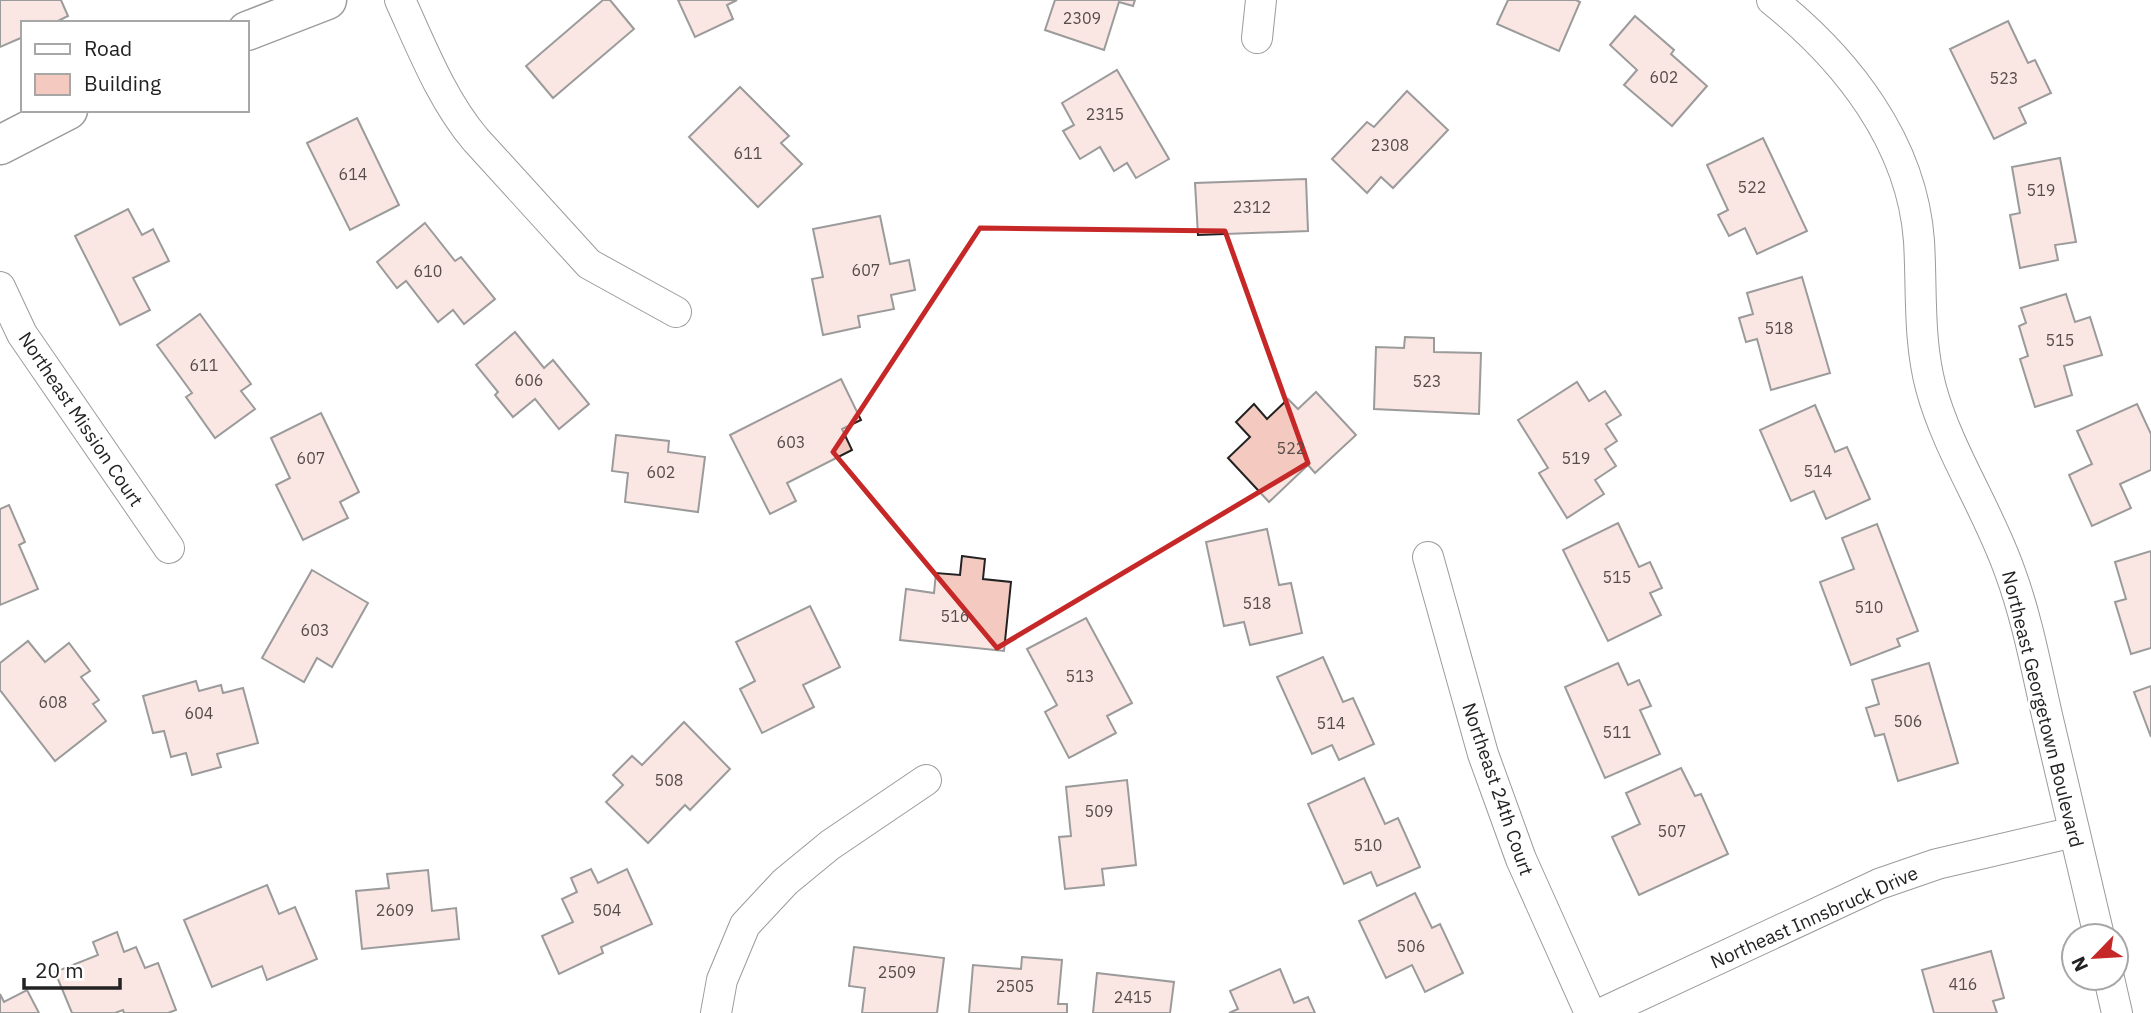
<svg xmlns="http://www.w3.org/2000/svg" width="2151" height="1013" viewBox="0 0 2151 1013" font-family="'IBM Plex Sans',sans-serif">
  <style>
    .building { fill: #f3c9c0; stroke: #222; stroke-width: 2 }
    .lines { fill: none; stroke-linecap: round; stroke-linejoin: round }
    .street-casing { stroke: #222; stroke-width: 32 }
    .secondary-casing { stroke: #222; stroke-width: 41 }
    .street { stroke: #fff; stroke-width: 30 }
    .secondary { stroke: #fff; stroke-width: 38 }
    .marked { fill: none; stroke: #c62828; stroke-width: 5; stroke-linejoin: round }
    .labels { text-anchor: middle; stroke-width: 5; stroke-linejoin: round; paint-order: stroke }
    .number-label { font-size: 16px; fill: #564c4a }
    .street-label { font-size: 19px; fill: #222; stroke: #fff }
  </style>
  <rect width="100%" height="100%" fill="#fff"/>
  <g class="building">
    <path d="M0,0h61l7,16 -14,7h-31v14l-23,10z"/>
    <path d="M603,0h7l24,29 -81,69 -27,-32z"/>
    <path d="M678,0h59l-10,5 6,14 -38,18z"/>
    <path d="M1055,0h80l-2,6 -14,-4 -15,48 -59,-20z"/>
    <path d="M1508,0h68l4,2 -21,49 -62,-27z"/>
    <path d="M1635,16l39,34 -3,4 36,32 -35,40 -48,-41 13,-15 -27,-25z"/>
    <path d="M2008,21l20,42 7,-3 16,33 -32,15 7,15 -32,16 -44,-90z"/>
    <path d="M1117,70l52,89 -33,19 -9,-15 -13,8 -14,-24 -20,12 -17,-28 11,-6 -12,-22z"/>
    <path d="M740,87l49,49 -8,7 21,21 -44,43 -69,-70z"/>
    <path d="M1407,91l41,39 -55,58 -12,-11 -14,16 -35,-34 35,-37 7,5z"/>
    <path d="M357,118l42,87 -49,25 -43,-87z"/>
    <path d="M1763,138l44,93 -50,23 -12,-26 -16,8 -11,-21 10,-5 -21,-45z"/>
    <path d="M2060,158l16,84 -21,3 3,15 -38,8 -10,-53 10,-2 -8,-46z"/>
    <path d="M1306,179l2,52 -110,4 -3,-52z"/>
    <path d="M128,209l14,26 11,-6 16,32 -36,17 17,32 -30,15 -45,-89z"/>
    <path d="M880,216l10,48 19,-4 6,30 -24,5 3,14 -36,7 2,11 -37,8 -11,-56 11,-2 -10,-48z"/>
    <path d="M425,223l30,38 6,-4 34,42 -31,25 -11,-14 -15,12 -32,-41 -9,7 -20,-26z"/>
    <path d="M1802,277l28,96 -59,17 -14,-51 -11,3 -7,-24 14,-4 -6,-21z"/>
    <path d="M2066,294l9,28 15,-5 12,38 -38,11 8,29 -37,12 -15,-48 8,-3 -9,-30 7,-3 -5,-15z"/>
    <path d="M200,314l51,70 -10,7 14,18 -40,29 -29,-41 6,-4 -35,-48z"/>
    <path d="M515,332l29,36 9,-8 36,44 -30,25 -24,-30 -22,18 -18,-22 3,-3 -22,-27z"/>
    <path d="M1405,337l29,1v14l47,1 -2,61 -105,-5 2,-62 28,1z"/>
    <path d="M841,379l20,41 -19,9 10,21 -65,33 9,18 -26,13 -40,-79z"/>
    <path d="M1577,382l12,19 16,-10 16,24 -15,9 11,17 -12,8 11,17 -21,14 9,14 -37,24 -28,-45 9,-5 -30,-48z"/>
    <path d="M1316,392l40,43 -41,38 -7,-8 -39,37 -41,-44 22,-21 -14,-15 18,-18 13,15 21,-20 10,10z"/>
    <path d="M2137,404l14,30v36l-31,14 11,24 -39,18 -23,-51 23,-11 -15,-33z"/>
    <path d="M1815,405l20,47 12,-5 23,52 -44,20 -12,-28 -23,10 -31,-71z"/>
    <path d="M321,413l38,79 -19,10 8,16 -45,22 -27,-55 14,-7 -19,-40z"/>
    <path d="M616,435l53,6 -1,11 37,5 -7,55 -73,-10 3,-29 -16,-2z"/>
    <path d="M9,505l16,37 -6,3 19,44 -38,16v-96z"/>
    <path d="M1618,523l21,44 11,-5 12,26 -12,5 11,22 -53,26 -45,-91z"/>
    <path d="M1877,524l41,107 -21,8 3,7 -49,19 -31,-83 34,-13 -12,-31z"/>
    <path d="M1267,529l12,56 12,-2 11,50 -52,12 -6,-23 -20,4 -18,-84z"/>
    <path d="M2151,551v97l-20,6 -16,-52 11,-3 -11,-37z"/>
    <path d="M962,556l23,3 -2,20 28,3 -7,69 -104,-11 6,-51 28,4 2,-20 24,2z"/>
    <path d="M312,570l56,33 -36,64 -15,-9 -13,24 -42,-24z"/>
    <path d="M810,606l30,61 -37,18 11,22 -52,26 -22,-44 15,-8 -19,-39z"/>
    <path d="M1086,618l46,85 -25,13 9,17 -47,25 -24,-46 12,-7 -30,-56z"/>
    <path d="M28,641l17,21 24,-19 21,28 -9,6 18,23 -6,4 13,17 -51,40 -55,-71v-27z"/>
    <path d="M1323,657l20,45 10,-4 21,46 -35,16 -7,-15 -20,9 -35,-77z"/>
    <path d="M1618,663l10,22 11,-5 12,26 -11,4 20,44 -55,24 -40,-91z"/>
    <path d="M1929,663l29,100 -60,18 -14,-47 -9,2 -9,-28 13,-4 -7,-24z"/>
    <path d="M196,681l3,10 22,-6 2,8 20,-5 15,55 -41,11 4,13 -29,8 -6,-22 -15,4 -7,-26 -11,2 -10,-37z"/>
    <path d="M2151,686v51l-17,-45z"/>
    <path d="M684,722l46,47 -40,41 -5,-5 -37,38 -42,-41 17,-17 -10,-10 19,-19 10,9z"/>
    <path d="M1681,768l14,28 6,-2 27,60 -89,41 -27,-58 28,-13 -14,-31z"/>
    <path d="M1364,778l21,46 13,-6 22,49 -43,19 -6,-14 -27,12 -36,-80z"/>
    <path d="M1127,780l9,85 -34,4 2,16 -39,4 -6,-52 12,-1 -5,-49z"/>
    <path d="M591,869l7,14 29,-14 25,55 -51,23 2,6 -44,21 -17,-38 31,-14 -11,-23 15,-7 -6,-14z"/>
    <path d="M428,870l4,41 24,-3 3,31 -97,10 -6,-58 33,-3 -2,-14z"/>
    <path d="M267,885l12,29 16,-7 22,52 -50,21 -5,-14 -50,21 -28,-67z"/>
    <path d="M1415,893l17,35 8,-4 23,49 -38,19 -13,-27 -26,13 -27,-57z"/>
    <path d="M117,932l7,20 12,-5 9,21 13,-5 18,47 -8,3h-44l-1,-3 -8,3h-43l-17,-41 43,-17 -5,-13z"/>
    <path d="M854,947l90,11 -7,55h-75l3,-25 -16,-2z"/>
    <path d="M1991,951l13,47 -11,3 4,12h-63l-12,-43z"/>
    <path d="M1022,957l40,3 -4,44h9v9h-98l4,-48 48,4z"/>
    <path d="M1280,969l14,34 14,-6 7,16h-86l9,-4 -8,-18z"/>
    <path d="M1097,973l77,9 -4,31h-77z"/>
    <path d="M27,990l12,23h-39v-19l4,8z"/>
  </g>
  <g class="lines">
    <defs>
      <g id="street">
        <path d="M400,0c22,48 42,100 76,140l113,124 87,48"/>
        <path d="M1772,0c74,59 140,142 147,241 3,49 -1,98 12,147 17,63 57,121 79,184 17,46 26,95 37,143 17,74 35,147 52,221"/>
        <path d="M1257,38l4,-38"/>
        <path d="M0,287l22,47 147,214"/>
        <path d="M1428,557l55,197 38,105 69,154"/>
        <path d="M2109,978l8,35"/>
        <path d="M716,1013l6,-33 23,-55 40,-43 45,-37 96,-65"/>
        <path d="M1602,1013l277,-129 58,-20 137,-32"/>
      </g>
      <g id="secondary">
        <path d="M247,31l80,-31"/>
        <path d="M0,145l68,-35"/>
      </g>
    </defs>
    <use href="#street" class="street-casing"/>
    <use href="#secondary" class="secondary-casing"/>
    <use href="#street" class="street"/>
    <use href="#secondary" class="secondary"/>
  </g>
  <path d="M0 0H2151V1013H0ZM980,228l245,3 83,232 -311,185 -164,-196z" fill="#fff" fill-opacity=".55" fill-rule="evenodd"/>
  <path class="marked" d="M980,228l245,3 83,232 -311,185 -164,-196z"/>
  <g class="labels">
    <g class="number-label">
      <text x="1082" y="24">2309</text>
      <text x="1664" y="83">602</text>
      <text x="2004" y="84">523</text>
      <text x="1105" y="120">2315</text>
      <text x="1390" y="151">2308</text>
      <text x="748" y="159">611</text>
      <text x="353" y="180">614</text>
      <text x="1752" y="193">522</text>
      <text x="2041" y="196">519</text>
      <text x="1252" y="213">2312</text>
      <text x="866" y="276">607</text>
      <text x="428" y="277">610</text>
      <text x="1779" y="334">518</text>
      <text x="2060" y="346">515</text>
      <text x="204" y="371">611</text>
      <text x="529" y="386">606</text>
      <text x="1427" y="387">523</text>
      <text x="791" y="448">603</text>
      <text x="1291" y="454">522</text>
      <text x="311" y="464">607</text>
      <text x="1576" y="464">519</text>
      <text x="1818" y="477">514</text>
      <text x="661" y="478">602</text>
      <text x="1617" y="583">515</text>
      <text x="1257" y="609">518</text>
      <text x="1869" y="613">510</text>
      <text x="955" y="622">516</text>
      <text x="315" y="636">603</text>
      <text x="1080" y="682">513</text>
      <text x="53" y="708">608</text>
      <text x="199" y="719">604</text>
      <text x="1908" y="727">506</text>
      <text x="1331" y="729">514</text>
      <text x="1617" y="738">511</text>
      <text x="669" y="786">508</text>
      <text x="1099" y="817">509</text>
      <text x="1672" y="837">507</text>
      <text x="1368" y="851">510</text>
      <text x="395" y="916">2609</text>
      <text x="607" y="916">504</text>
      <text x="1411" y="952">506</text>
      <text x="897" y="978">2509</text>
      <text x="1963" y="990">416</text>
      <text x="1015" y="992">2505</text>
      <text x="1133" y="1003">2415</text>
    </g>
    <g class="street-label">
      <text transform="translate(81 419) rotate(56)" y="7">Northeast Mission Court</text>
      <text transform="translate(2043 709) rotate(76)" y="7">Northeast Georgetown Boulevard</text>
      <text transform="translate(1498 789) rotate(71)" y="7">Northeast 24th Court</text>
      <text transform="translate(1814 917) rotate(-24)" y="7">Northeast Innsbruck Drive</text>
    </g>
  </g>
  <rect x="21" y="21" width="228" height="91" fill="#ffffff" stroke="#a7a7a7" stroke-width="2"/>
  <rect x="35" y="44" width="35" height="10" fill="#ffffff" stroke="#a7a7a7" stroke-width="2"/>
  <text x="84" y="56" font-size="21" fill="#222222">Road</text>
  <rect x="35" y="74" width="35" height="21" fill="#f3c9c0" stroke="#a7a7a7" stroke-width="2"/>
  <text x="84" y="91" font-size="21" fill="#222222">Building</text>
  <g transform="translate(2095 957) rotate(245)"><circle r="33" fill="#ffffff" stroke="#a7a7a7" stroke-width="2"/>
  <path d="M0-5L12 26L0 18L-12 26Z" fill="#c62828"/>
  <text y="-10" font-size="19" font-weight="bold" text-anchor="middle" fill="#222222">N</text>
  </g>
  <path d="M24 978v10h96v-10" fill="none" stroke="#222222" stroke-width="3.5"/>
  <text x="35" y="978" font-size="21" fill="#222222" stroke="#ffffff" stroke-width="5" paint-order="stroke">20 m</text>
</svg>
